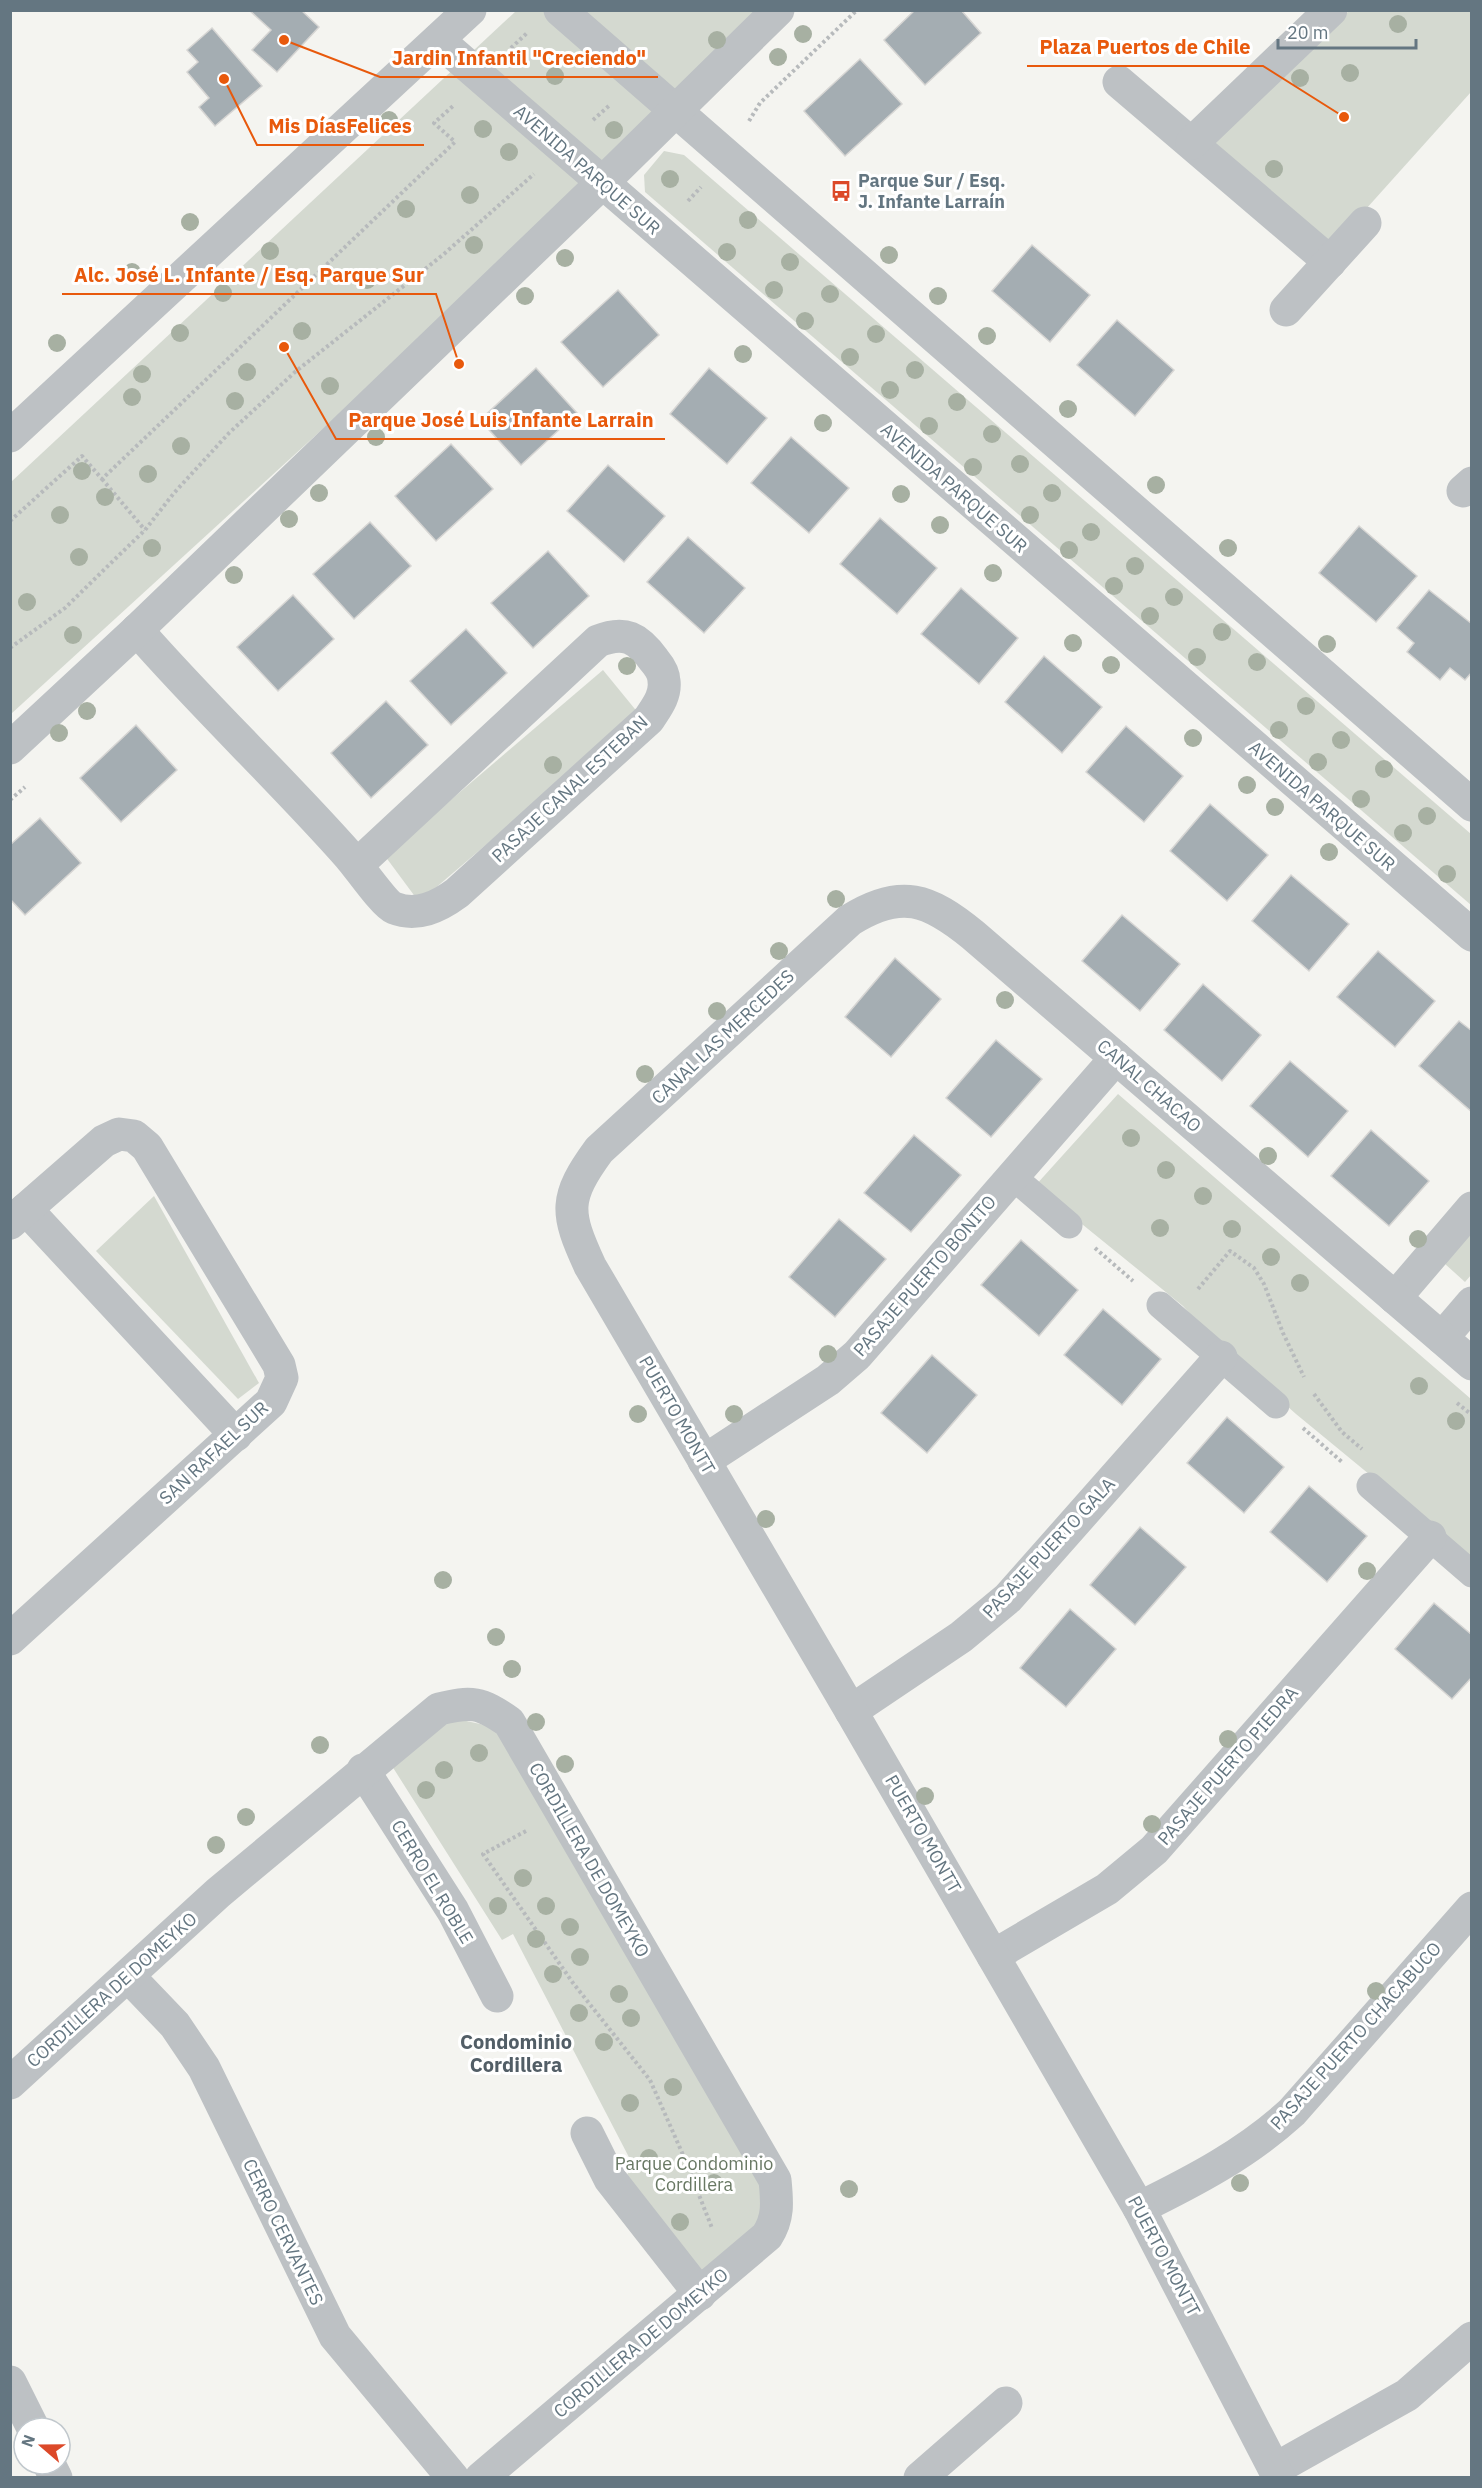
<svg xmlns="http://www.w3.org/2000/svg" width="1482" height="2488" viewBox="0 0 1482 2488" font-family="'IBM Plex Sans',sans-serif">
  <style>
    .green { fill: #d4d9d0 }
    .building { fill: #a4adb2; stroke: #d6d5d3; stroke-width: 1.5 }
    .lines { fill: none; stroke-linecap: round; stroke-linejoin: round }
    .path { stroke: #b7babc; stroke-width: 4; stroke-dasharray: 3 3; stroke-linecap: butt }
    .service { stroke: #bdc1c4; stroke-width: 27 }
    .minor { stroke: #bdc1c4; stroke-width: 33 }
    .tertiary { stroke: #bdc1c4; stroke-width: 33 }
    .tree { fill: #a7b0a2 }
    .labels { text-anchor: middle; stroke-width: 6; stroke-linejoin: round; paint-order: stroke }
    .street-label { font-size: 18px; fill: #647681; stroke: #fff }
    .poi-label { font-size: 18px; font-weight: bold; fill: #647681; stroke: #fff; text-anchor: start }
    .park-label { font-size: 18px; fill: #687863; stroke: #fff }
    .neighbourhood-label { font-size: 20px; font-weight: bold; fill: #525e66; stroke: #fff }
    .leader { fill: none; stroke: #e8590c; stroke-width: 2 }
    .callout-dot { fill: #e8590c; stroke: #fff; stroke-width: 2 }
    .callout-label { font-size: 20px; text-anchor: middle; font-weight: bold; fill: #e8590c; stroke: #fff; stroke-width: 6; stroke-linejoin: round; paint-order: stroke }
  </style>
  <rect width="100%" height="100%" fill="#f4f4f0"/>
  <g class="green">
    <path d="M516,11h254l-210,201 -549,502v-232z"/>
    <path d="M1349,11h122v81l-140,156 -118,-107z"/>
    <path d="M664,151l20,4 787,679v71l-826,-713 -1,-17z"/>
    <path d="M603,670l36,44 -220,188 -34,-46z"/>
    <path d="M1118,1094l353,305v159l-175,-144 -79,-70 -34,-38 -148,-120z"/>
    <path d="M154,1196l105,187 -21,16 -142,-148z"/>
    <path d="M1471,1231v44l-6,7 -21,-19z"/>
    <path d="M457,1719l37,8 268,452 -3,45 -60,49 -74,-95 8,-13 -120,-231 -11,6 -110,-174 53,-44z"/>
  </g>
  <g class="building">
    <path d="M249,10h52l18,17 -42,45 -25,-22 19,-20z"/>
    <path d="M915,10h46l20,23 -56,52 -41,-45z"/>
    <path d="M212,28l50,58 -47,40 -16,-19 10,-9 -22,-26 11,-10 -11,-12z"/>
    <path d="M860,59l42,45 -57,52 -41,-45z"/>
    <path d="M1032,245l58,50 -40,47 -58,-51z"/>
    <path d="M618,290l41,45 -56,52 -42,-45z"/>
    <path d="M1117,320l57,50 -39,46 -58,-51z"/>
    <path d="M536,368l41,45 -56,52 -41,-45z"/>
    <path d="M709,368l58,50 -40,46 -57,-50z"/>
    <path d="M791,437l58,51 -40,45 -58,-50z"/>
    <path d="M451,444l42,45 -57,52 -41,-45z"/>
    <path d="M608,465l57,51 -41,46 -57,-51z"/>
    <path d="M880,518l57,50 -40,46 -57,-50z"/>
    <path d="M370,522l41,44 -57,53 -41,-45z"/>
    <path d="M1359,526l58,50 -41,46 -57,-49z"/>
    <path d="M688,537l57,51 -41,45 -57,-51z"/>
    <path d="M548,551l41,45 -56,52 -42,-45z"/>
    <path d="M961,588l57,50 -39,46 -58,-50z"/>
    <path d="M1429,590l43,34v48l-7,8 -15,-12 -10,12 -33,-28 7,-9 -17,-15z"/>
    <path d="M293,595l41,44 -56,52 -41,-44z"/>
    <path d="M466,629l41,44 -56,52 -41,-44z"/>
    <path d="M1044,656l58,51 -40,46 -57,-51z"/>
    <path d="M386,701l42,44 -57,53 -40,-45z"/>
    <path d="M136,725l41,45 -56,52 -41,-44z"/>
    <path d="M1126,726l57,50 -39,46 -58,-50z"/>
    <path d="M1210,804l58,51 -41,46 -57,-50z"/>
    <path d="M40,818l41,45 -56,52 -15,-16v-54z"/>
    <path d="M1291,875l58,49 -40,47 -57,-50z"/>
    <path d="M1122,915l58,49 -40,47 -58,-50z"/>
    <path d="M1378,951l57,50 -40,46 -58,-50z"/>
    <path d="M895,958l46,41 -50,58 -46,-40z"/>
    <path d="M1203,984l58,51 -39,46 -58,-51z"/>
    <path d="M1459,1021l13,10v81l-53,-46z"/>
    <path d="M996,1040l46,39 -51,58 -45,-39z"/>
    <path d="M1290,1061l58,50 -40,46 -58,-51z"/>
    <path d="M1371,1130l58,51 -40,45 -58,-50z"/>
    <path d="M914,1135l47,40 -50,57 -47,-39z"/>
    <path d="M839,1219l47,40 -51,58 -46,-40z"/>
    <path d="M1021,1240l57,50 -39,46 -58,-51z"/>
    <path d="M1103,1309l58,50 -39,46 -58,-50z"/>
    <path d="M932,1355l45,40 -50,58 -46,-40z"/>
    <path d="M1227,1417l57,50 -40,46 -57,-50z"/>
    <path d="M1309,1486l58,50 -40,46 -57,-50z"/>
    <path d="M1140,1527l46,40 -51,58 -45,-40z"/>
    <path d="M1434,1603l38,32v42l-20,22 -57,-50z"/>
    <path d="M1070,1609l46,40 -50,58 -46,-39z"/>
  </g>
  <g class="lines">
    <g class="path">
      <path d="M511,48l16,-15"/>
      <path d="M593,120l17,-15"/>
      <path d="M749,121l11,-18 97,-93"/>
      <path d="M688,201l13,-14"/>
      <path d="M102,479l43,51"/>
      <path d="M10,521l72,-65 20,23 353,-337 -21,-19 19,-17"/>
      <path d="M10,648l55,-40 48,-47 32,-31 29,-37 55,-60 66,-61 149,-118 90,-80"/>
      <path d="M10,800l15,-13"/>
      <path d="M1095,1248l38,33"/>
      <path d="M1198,1289l32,-38 24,17 10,16 19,49 21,44"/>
      <path d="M1314,1394l28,38 20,17"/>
      <path d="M1457,1403l15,12"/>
      <path d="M1303,1428l39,34"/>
      <path d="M526,1831l-43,23 90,129 77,97 34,77 28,71"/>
    </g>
    <g class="service">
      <path d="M1013,1177l56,48"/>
      <path d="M1160,1305l116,100"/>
      <path d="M1370,1486l102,88"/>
    </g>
    <g class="minor">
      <path d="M1119,82l211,180"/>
      <path d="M1192,143l139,-133"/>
      <path d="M1286,310l79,-87"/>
      <path d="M1463,491l9,-8"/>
      <path d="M137,630c68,78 144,149 212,226 9,10 35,48 45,52 23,9 44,-1 63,-15l192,-174c7,-11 17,-23 15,-38 0,-8 -5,-15 -10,-21 -16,-22 -29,-30 -56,-19l-241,224"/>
      <path d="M26,1209l210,226"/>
      <path d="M10,1223l94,-82 15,-7 15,2 13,11 132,218 3,13 -11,24 -261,237"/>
      <path d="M1395,1298l77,-90"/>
      <path d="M1442,1338l30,-35"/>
      <path d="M704,1461l124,-81 29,-25 259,-297"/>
      <path d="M851,1711l110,-74 47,-39 213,-241"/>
      <path d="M363,1770l90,141 44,85"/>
      <path d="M993,1956l114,-67 47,-39 276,-313"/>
      <path d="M129,1977l46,48 29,43 131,268 118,142"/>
      <path d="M10,2083l208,-190 221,-184c33,-8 41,-7 70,13l266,458c2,21 4,38 -8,56l-286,242"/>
      <path d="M587,2133l23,46 90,115"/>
      <path d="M1139,2208c55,-27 107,-54 153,-96l180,-204"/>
      <path d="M10,2382l23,46"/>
      <path d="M49,2464l7,14"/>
      <path d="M1275,2469l132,-74 65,-57"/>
      <path d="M920,2478l86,-75"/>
      <path d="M1279,2478l-140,-270 -288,-497 -261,-445c-25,-54 -26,-68 9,-116l251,-230c51,-32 79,-21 123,15l499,429"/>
    </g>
    <g class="tertiary">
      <path d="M560,10l912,795"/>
      <path d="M438,40l1034,895"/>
      <path d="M10,436l460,-426"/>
      <path d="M10,748l127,-118 464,-446 177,-174"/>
    </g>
  </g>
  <g class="tree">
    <circle cx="1398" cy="24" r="9"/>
    <circle cx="803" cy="34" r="9"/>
    <circle cx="717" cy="40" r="9"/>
    <circle cx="778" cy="57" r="9"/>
    <circle cx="1350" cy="73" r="9"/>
    <circle cx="555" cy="76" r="9"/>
    <circle cx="1300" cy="78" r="9"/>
    <circle cx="389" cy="120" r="9"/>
    <circle cx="483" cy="129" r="9"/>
    <circle cx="614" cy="130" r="9"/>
    <circle cx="509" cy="152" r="9"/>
    <circle cx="1274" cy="169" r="9"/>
    <circle cx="670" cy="179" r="9"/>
    <circle cx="470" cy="195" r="9"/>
    <circle cx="406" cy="209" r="9"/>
    <circle cx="748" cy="220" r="9"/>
    <circle cx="190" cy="222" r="9"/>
    <circle cx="474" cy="245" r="9"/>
    <circle cx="270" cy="251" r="9"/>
    <circle cx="727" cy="252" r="9"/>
    <circle cx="889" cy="255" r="9"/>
    <circle cx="565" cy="258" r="9"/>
    <circle cx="790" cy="262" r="9"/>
    <circle cx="132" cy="272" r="9"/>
    <circle cx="367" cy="280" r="9"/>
    <circle cx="774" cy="290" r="9"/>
    <circle cx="223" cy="293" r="9"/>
    <circle cx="830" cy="294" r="9"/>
    <circle cx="525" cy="296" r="9"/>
    <circle cx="938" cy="296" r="9"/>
    <circle cx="805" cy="321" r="9"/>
    <circle cx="302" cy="331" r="9"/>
    <circle cx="180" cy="333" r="9"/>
    <circle cx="876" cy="334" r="9"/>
    <circle cx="987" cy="336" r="9"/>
    <circle cx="57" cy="343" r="9"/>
    <circle cx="743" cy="354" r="9"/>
    <circle cx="850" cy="357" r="9"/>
    <circle cx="915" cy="370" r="9"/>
    <circle cx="247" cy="372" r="9"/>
    <circle cx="142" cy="374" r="9"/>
    <circle cx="330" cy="386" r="9"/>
    <circle cx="890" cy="390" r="9"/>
    <circle cx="132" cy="397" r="9"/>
    <circle cx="235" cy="401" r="9"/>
    <circle cx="957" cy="402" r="9"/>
    <circle cx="1068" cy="409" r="9"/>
    <circle cx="823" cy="423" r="9"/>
    <circle cx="929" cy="426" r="9"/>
    <circle cx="992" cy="434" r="9"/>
    <circle cx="376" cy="437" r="9"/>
    <circle cx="181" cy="446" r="9"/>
    <circle cx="1020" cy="464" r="9"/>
    <circle cx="973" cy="467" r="9"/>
    <circle cx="82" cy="471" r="9"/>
    <circle cx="148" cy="474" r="9"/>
    <circle cx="1156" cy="485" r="9"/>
    <circle cx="319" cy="493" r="9"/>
    <circle cx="1052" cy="493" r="9"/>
    <circle cx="901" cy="494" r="9"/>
    <circle cx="105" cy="497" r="9"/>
    <circle cx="60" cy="515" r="9"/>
    <circle cx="1030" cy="515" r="9"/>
    <circle cx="289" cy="519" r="9"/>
    <circle cx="940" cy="525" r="9"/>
    <circle cx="1091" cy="532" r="9"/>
    <circle cx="152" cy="548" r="9"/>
    <circle cx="1228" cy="548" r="9"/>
    <circle cx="1069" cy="550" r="9"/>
    <circle cx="79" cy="557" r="9"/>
    <circle cx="1135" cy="566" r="9"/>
    <circle cx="993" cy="573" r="9"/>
    <circle cx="234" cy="575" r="9"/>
    <circle cx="1114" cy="586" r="9"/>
    <circle cx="1174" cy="597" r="9"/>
    <circle cx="27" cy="602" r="9"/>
    <circle cx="1150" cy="616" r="9"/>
    <circle cx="1222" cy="632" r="9"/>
    <circle cx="73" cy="635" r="9"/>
    <circle cx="1073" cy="643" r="9"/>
    <circle cx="1327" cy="644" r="9"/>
    <circle cx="1197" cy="657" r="9"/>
    <circle cx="1257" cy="662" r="9"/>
    <circle cx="1111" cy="665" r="9"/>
    <circle cx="627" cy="666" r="9"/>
    <circle cx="1306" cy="706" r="9"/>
    <circle cx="87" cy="711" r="9"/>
    <circle cx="1279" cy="730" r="9"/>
    <circle cx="59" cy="733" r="9"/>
    <circle cx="1193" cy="738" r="9"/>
    <circle cx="1341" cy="740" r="9"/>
    <circle cx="1318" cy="762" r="9"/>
    <circle cx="553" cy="765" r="9"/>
    <circle cx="1384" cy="769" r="9"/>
    <circle cx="1247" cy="785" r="9"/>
    <circle cx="1361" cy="799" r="9"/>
    <circle cx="1275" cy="807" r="9"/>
    <circle cx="1427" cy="816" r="9"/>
    <circle cx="1403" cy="833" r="9"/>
    <circle cx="1329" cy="852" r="9"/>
    <circle cx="1447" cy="874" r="9"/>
    <circle cx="836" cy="899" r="9"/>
    <circle cx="779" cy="951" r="9"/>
    <circle cx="1005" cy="1000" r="9"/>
    <circle cx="717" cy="1011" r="9"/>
    <circle cx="645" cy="1074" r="9"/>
    <circle cx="1131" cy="1138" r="9"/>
    <circle cx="1268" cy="1156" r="9"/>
    <circle cx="1166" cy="1170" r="9"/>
    <circle cx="1203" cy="1196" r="9"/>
    <circle cx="1160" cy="1228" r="9"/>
    <circle cx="1232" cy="1229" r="9"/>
    <circle cx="1418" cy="1239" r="9"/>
    <circle cx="1271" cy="1257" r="9"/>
    <circle cx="1300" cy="1283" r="9"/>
    <circle cx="828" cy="1354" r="9"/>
    <circle cx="1419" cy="1386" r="9"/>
    <circle cx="638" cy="1414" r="9"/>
    <circle cx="734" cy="1414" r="9"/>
    <circle cx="1456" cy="1421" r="9"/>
    <circle cx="766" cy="1519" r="9"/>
    <circle cx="1367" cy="1571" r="9"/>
    <circle cx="443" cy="1580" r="9"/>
    <circle cx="496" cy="1637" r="9"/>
    <circle cx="512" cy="1669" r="9"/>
    <circle cx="536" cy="1722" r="9"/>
    <circle cx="1228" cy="1739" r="9"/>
    <circle cx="320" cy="1745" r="9"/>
    <circle cx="479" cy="1753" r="9"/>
    <circle cx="565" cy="1764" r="9"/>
    <circle cx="444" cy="1770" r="9"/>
    <circle cx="426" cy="1790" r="9"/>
    <circle cx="925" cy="1796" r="9"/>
    <circle cx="246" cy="1817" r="9"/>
    <circle cx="1152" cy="1824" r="9"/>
    <circle cx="216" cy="1845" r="9"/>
    <circle cx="523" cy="1878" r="9"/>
    <circle cx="498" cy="1906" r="9"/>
    <circle cx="546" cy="1906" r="9"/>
    <circle cx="570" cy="1927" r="9"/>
    <circle cx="536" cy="1939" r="9"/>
    <circle cx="580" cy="1957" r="9"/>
    <circle cx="553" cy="1974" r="9"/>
    <circle cx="1376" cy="1991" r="9"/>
    <circle cx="619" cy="1994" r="9"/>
    <circle cx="579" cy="2013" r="9"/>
    <circle cx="631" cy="2018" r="9"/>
    <circle cx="604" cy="2042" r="9"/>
    <circle cx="673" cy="2087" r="9"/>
    <circle cx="630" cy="2103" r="9"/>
    <circle cx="649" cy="2158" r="9"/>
    <circle cx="714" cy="2183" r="9"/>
    <circle cx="1240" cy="2183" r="9"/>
    <circle cx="849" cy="2189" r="9"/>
    <circle cx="680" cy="2222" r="9"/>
  </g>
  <defs>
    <symbol id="bus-bare" viewBox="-9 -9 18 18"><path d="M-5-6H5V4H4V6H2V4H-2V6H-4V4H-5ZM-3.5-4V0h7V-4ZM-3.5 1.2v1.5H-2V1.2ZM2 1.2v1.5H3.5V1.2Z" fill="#dc4929" stroke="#fff" stroke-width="2.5" paint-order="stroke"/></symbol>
  </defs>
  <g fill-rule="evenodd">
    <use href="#bus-bare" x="826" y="176" width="30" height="30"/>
  </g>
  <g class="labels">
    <g class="street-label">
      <text transform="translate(587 170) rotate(41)" y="6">AVENIDA PARQUE SUR</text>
      <text transform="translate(954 488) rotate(41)" y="6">AVENIDA PARQUE SUR</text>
      <text transform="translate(570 789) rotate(-43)" y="6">PASAJE CANAL ESTEBAN</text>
      <text transform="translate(1322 806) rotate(41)" y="6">AVENIDA PARQUE SUR</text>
      <text transform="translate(723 1037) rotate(-43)" y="6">CANAL LAS MERCEDES</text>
      <text transform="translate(1149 1086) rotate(41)" y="6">CANAL CHACAO</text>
      <text transform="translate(925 1276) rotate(-49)" y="6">PASAJE PUERTO BONITO</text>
      <text transform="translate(677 1415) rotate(60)" y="6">PUERTO MONTT</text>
      <text transform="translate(214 1453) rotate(-43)" y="6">SAN RAFAEL SUR</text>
      <text transform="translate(1049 1548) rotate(-47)" y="6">PASAJE PUERTO GALA</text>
      <text transform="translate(1228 1766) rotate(-49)" y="6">PASAJE PUERTO PIEDRA</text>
      <text transform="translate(923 1834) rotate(60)" y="6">PUERTO MONTT</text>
      <text transform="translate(589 1860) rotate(60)" y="6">CORDILLERA DE DOMEYKO</text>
      <text transform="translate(432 1882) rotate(59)" y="6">CERRO EL ROBLE</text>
      <text transform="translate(112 1990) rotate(-42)" y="6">CORDILLERA DE DOMEYKO</text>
      <text transform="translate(1356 2036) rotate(-48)" y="6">PASAJE PUERTO CHACABUCO</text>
      <text transform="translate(283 2232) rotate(64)" y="6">CERRO CERVANTES</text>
      <text transform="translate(1164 2256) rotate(62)" y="6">PUERTO MONTT</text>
      <text transform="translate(641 2343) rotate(-40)" y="6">CORDILLERA DE DOMEYKO</text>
    </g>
    <g class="poi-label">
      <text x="858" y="187">Parque Sur / Esq.<tspan x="858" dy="21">J. Infante Larraín</tspan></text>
    </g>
    <g class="park-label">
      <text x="694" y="2170">Parque Condominio<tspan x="694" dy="21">Cordillera</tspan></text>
    </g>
    <g class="neighbourhood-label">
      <text x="516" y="2049">Condominio<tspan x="516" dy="23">Cordillera</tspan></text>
    </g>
  </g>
  <path class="leader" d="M1344 117L1263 66H1027M284 40L380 77H658M224 79L257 145H424M459 364L436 294H62M284 347L336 439H665"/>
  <g class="callout-dot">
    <circle cx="1344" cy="117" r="6"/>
    <circle cx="284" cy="40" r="6"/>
    <circle cx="224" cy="79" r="6"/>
    <circle cx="459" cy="364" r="6"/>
    <circle cx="284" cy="347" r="6"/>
  </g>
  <g class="callout-label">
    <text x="1145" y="54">Plaza Puertos de Chile</text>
    <text x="519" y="65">Jardin Infantil "Creciendo"</text>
    <text x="340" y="133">Mis DíasFelices</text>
    <text x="249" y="282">Alc. José L. Infante / Esq. Parque Sur</text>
    <text x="501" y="427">Parque José Luis Infante Larrain</text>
  </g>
  <rect width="1482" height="2488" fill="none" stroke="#647681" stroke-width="24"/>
  <g transform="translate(42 2446) rotate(290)"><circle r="28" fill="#ffffff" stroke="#c1c8cd" stroke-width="1.5"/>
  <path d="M0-4.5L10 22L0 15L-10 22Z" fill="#dc4929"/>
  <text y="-9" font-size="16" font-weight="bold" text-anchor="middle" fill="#647681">N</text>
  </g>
  <path d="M1278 39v9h138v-9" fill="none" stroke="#647681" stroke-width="3"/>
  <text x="1287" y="39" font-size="18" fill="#647681" stroke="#ffffff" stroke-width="4.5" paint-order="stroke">20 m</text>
</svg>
